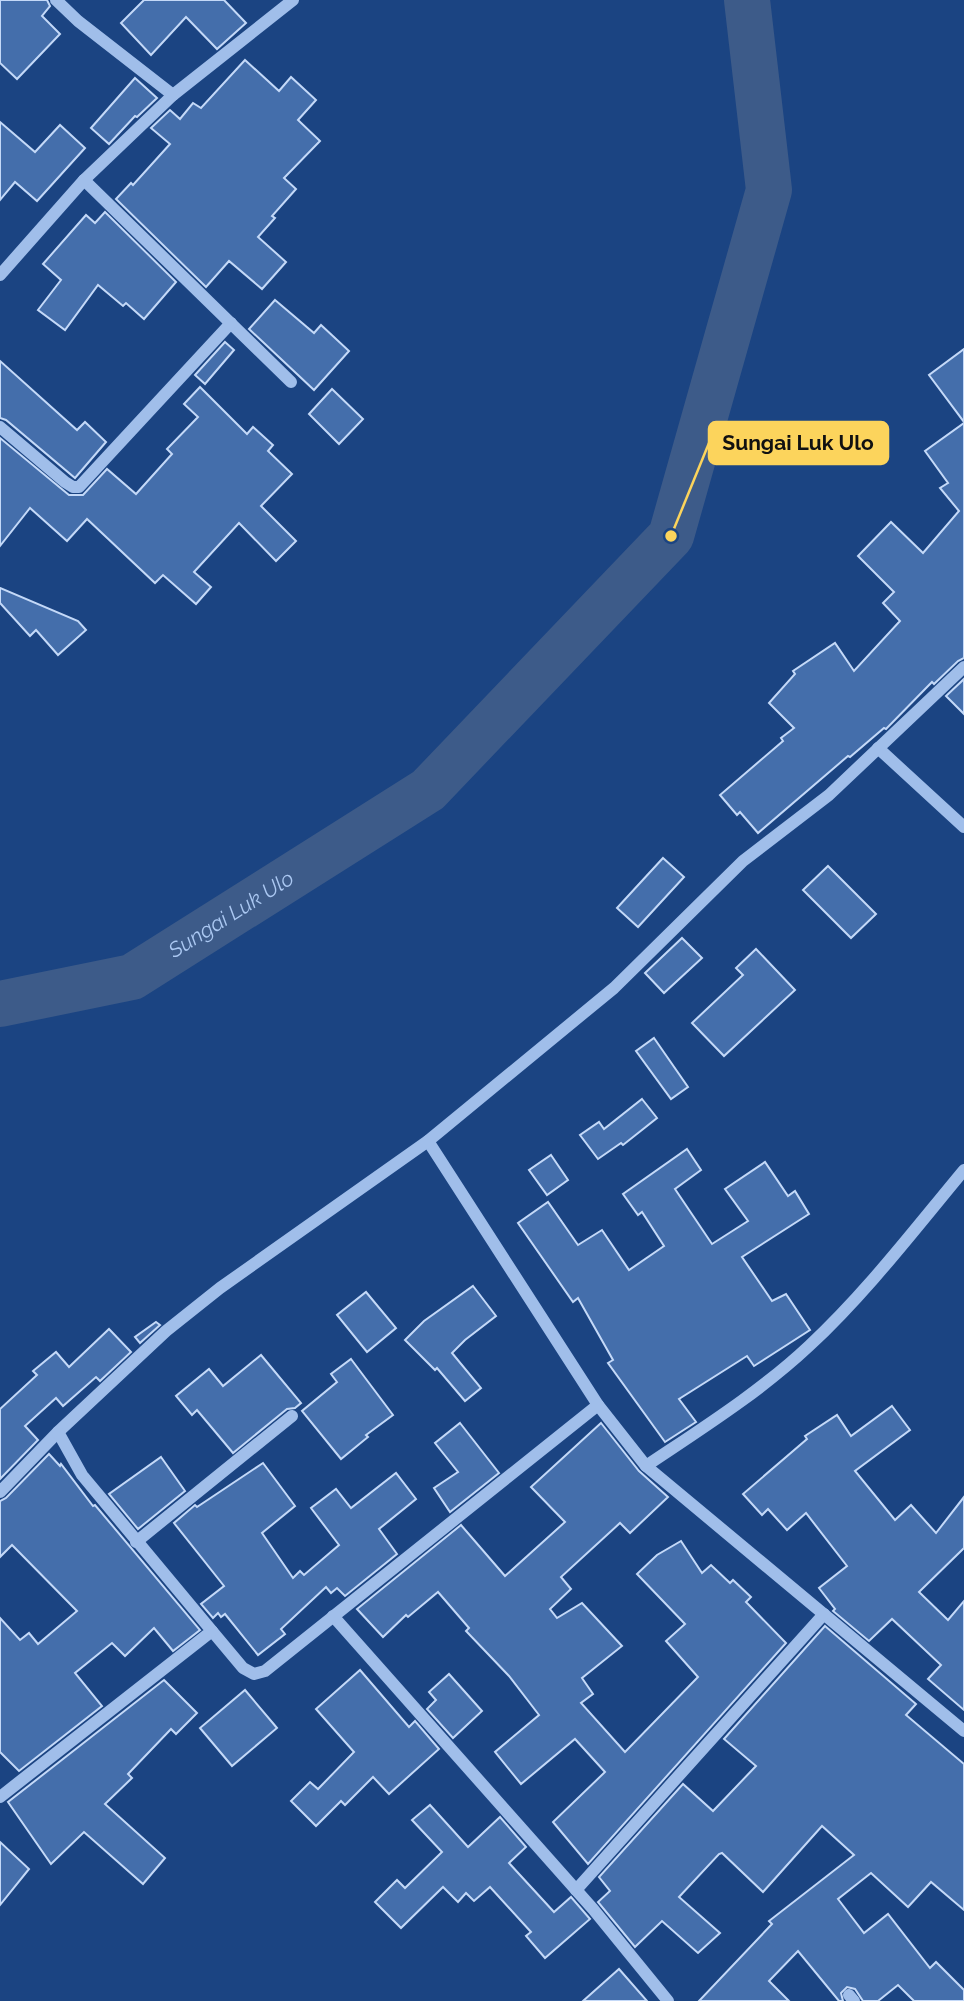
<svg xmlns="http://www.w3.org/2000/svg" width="964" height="2001" viewBox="0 0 964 2001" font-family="Raleway,sans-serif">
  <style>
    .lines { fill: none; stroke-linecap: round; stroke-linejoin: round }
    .river { stroke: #3d5b89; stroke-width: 46 }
    .building { fill: #446eab; stroke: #c4d9f8; stroke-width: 2 }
    .minor { stroke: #a0beea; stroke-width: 12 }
    .labels { text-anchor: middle; stroke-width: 5; stroke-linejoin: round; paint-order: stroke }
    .water-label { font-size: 21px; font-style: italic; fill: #abc8f2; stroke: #1b4482 }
    .leader { fill: none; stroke: #fcd45c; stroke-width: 2.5 }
    .callout-dot { fill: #fcd45c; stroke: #1b4482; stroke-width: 2.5 }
    .callout { fill: #fcd45c; stroke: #fcd45c; stroke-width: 2.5 }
    .callout-label { font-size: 21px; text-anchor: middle; font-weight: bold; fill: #111 }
  </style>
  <rect width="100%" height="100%" fill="#1b4482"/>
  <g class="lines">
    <path class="river" id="s1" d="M0,1004l132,-27 296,-187 243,-254 98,-346 -22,-190"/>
  </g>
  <g class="building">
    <path d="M0,0h47l3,6 -8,10 18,18 -43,45 -17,-16z"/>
    <path d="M144,0h80l22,23 -29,26 -31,-32 -35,38 -30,-32z"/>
    <path d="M245,60l34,31 12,-14 25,23 -18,20 22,21 -36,37 12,11 -24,27 3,2 -17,19 28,25 -24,27 -33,-28 -23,26 -90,-88 15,-16 2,2 37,-41 -19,-16 19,-18 10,9 13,-16 8,5z"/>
    <path d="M135,78l22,20 -20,19 -2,-1 -26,28 -18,-16z"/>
    <path d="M0,122l35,30 25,-27 25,23 -48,53 -22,-19 -15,18z"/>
    <path d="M105,212l71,70 -32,37 -18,-16 -3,3 -25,-21 -33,45 -27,-20 23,-30 -18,-16 43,-49 9,8z"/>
    <path d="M275,300l39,33 7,-8 28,26 -35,39 -65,-61z"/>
    <path d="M225,342l9,8 -29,34 -10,-9z"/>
    <path d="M964,349v73l-35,-47z"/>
    <path d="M0,361l77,69 8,-8 21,20 -31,36 -69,-58 -6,-2z"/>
    <path d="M200,387l47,47 6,-7 20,18 -5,6 24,23 -31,32 35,35 -20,20 -37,-38 -45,49 17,15 -15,17 -33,-29 -8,8 -68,-64 -20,22 -37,-33 -30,38v-108l69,57h14l24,-26 29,25 36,-40 -5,-5 31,-32 -14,-13z"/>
    <path d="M332,389l31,30 -24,25 -30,-30z"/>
    <path d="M964,423v235l-6,3 -24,23 -2,-2 -46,47 -2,-1 -34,29 -2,-1 -90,77 -18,-21 -3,3 -17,-20 63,-54 -2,-3 13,-10 -25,-25 26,-29 -2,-3 42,-28 19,28 46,-50 -17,-18 11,-11 -36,-36 33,-34 32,31 36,-42 -19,-23 8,-5 -23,-32z"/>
    <path d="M0,588l78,33 8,9 -28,25 -22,-25 -6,6 -30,-33z"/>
    <path d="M964,679v35l-18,-18z"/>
    <path d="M663,858l21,19 -46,50 -21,-19z"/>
    <path d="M828,866l48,48 -25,24 -48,-48z"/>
    <path d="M682,938l20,20 -38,35 -19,-20z"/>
    <path d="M756,949l39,41 -71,66 -32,-33 51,-48 -7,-7z"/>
    <path d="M654,1038l34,49 -17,12 -35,-48z"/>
    <path d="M642,1099l15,19 -34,27 -2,-2 -23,16 -18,-24 19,-13 5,7z"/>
    <path d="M687,1149l14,21 -26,19 37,55 36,-23 -23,-32 40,-27 23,34 7,-5 14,23 -67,43 30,44 14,-7 24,36 -56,36 -7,-10 -68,43 17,23 -31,20 -57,-79 5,-3 -35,-62 -5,4 -55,-79 30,-21 30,43 24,-15 27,40 35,-24 -22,-34 -4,3 -15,-21z"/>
    <path d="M551,1155l17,25 -21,15 -18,-25z"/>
    <path d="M473,1286l23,30 -31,24 -13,13 29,35 -16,13 -28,-33 -2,2 -30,-30 19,-19z"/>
    <path d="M366,1292l30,36 -29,24 -30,-37z"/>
    <path d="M156,1322l4,3 -20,18 -5,-6z"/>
    <path d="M109,1329l22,23 -31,29 -4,-4 -33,29 -7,-8 -31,28 13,14 -38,39v-70l37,-34 -4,-4 23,-19 13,15z"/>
    <path d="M261,1355l40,48 -6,5 -8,1 -54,44 -36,-43 -5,5 -16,-19 33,-27 14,17z"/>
    <path d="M351,1359l42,56 -27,20 2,2 -27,22 -39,-48 35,-29 -6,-8z"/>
    <path d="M892,1406l18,24 -55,41 40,49 16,-15 25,28 28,-36v51l-45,44 29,28 16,-19v109l-36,-31 13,-14 -49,-46 -23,22 -36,-30 2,-2 -16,-21 28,-22 -41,-53 -19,17 -19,-21 -6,6 -19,-21 64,-55 -2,-3 32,-21 14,21z"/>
    <path d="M460,1423l39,50 -49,39 -16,-24 24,-16 -23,-29z"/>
    <path d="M601,1423l38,48 29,26 -38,36 -10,-10 -59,54 10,12 -21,20 7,9 25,-15 40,43 -40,32 11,16 -12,9 44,49 73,-75 -32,-36 19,-17 -48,-50 20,-19 24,-14 21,32 9,-8 19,18 3,-3 18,17 -5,5 40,41 -198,221 -35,-42 52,-50 -30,-33 -54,45 -26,-32 44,-37 -30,-39 -43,-45 3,-3 -31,-36 -30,25 -2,-2 -23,22 -26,-28 104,-84 44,51 60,-54 -34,-35z"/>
    <path d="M49,1454l11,12 1,-2 32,42 2,-1 105,125 -27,21 -19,-23 -29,28 -13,-13 -37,30 27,33 -83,65 -19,-19v-134l20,22 9,-7 9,11 39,-33 -65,-66 -12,12v-56l6,-3z"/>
    <path d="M161,1457l24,34 -47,38 -29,-35z"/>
    <path d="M263,1463l32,43 -33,27 31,45 7,-7 4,4 35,-30 -28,-37 25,-19 15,19 45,-35 20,26 -37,30 18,25 -52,42 -8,-8 -6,5 -5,-6 -45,42 4,5 -27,21 -33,-41 -4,3 -3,-4 -5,5 -12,-14 23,-18 -50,-63 21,-18 2,2z"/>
    <path d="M825,1626l91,78 -10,11 58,49v146l-33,-28 -23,25 -37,-34 -33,26 26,34 24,-19 42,54 6,-6 28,28v11h-50l-16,-16 -20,16h-15l-8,-12 -8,-2 -6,6 2,8h-4l-41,-50 -29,30 20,20h-90l73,-77 -3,-3 85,-66 -32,-29 -59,66 -41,-39 -3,1 -40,43 41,36 -22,20 -36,-32 -27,26 -37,-45 12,-11 -11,-14 84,-93 30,27 43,-45 -32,-27z"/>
    <path d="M360,1670l49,57 6,-6 24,28 -50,45 -16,-17 -28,28 -4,-4 -25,25 -25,-25 19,-19 8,7 36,-37 -38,-43z"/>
    <path d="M449,1674l33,37 -29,27 -26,-29 9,-9 -7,-8z"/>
    <path d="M164,1680l33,33 -21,21 -5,-5 -43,45 4,4 -27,26 60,54 -22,26 -59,-52 -33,32 -43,-62z"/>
    <path d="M245,1690l32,38 -45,38 -32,-38z"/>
    <path d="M430,1805l38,42 32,-30 26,30 -17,16 45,49 17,-15 19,22 -45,39 -19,-22 5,-4 -41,-45 -16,14 -8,-8 -8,9 -15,-15 -42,41 -26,-26 22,-22 8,8 37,-36 -30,-32z"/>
    <path d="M0,1842l29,27 -29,36z"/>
    <path d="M619,1969l28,32h-64z"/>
  </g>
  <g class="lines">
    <g class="minor">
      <path d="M56,0l22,21 95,74"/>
      <path d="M84,180l207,202"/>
      <path d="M0,275l84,-95 89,-85 120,-95"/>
      <path d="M0,427l65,55 8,5h6l152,-164"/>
      <path d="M878,748l86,79"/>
      <path d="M428,1141l170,264 48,61 318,265"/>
      <path d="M646,1466c55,-37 114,-74 163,-120 57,-53 105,-116 155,-176"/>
      <path d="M0,1492l58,-60 108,-101 54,-43 208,-147 186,-153 129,-127 86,-66 135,-128"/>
      <path d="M136,1542l156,-126"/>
      <path d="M333,1616l260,293 75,92"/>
      <path d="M212,1631l31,37 11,6 11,-3 333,-266"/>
      <path d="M0,1797l212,-166 -130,-156 -24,-43"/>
      <path d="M576,1890l248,-276"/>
      <path d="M849,1995l5,6"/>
    </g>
  </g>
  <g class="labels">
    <g class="water-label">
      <text dy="7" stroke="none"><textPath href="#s1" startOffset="252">Sungai Luk Ulo</textPath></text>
    </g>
  </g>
  <path class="leader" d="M671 536L709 443"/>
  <circle class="callout-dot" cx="671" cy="536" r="7"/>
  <rect class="callout" x="709" y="422" width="179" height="42" rx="7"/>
  <g class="callout-label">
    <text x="798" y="450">Sungai Luk Ulo</text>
  </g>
</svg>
